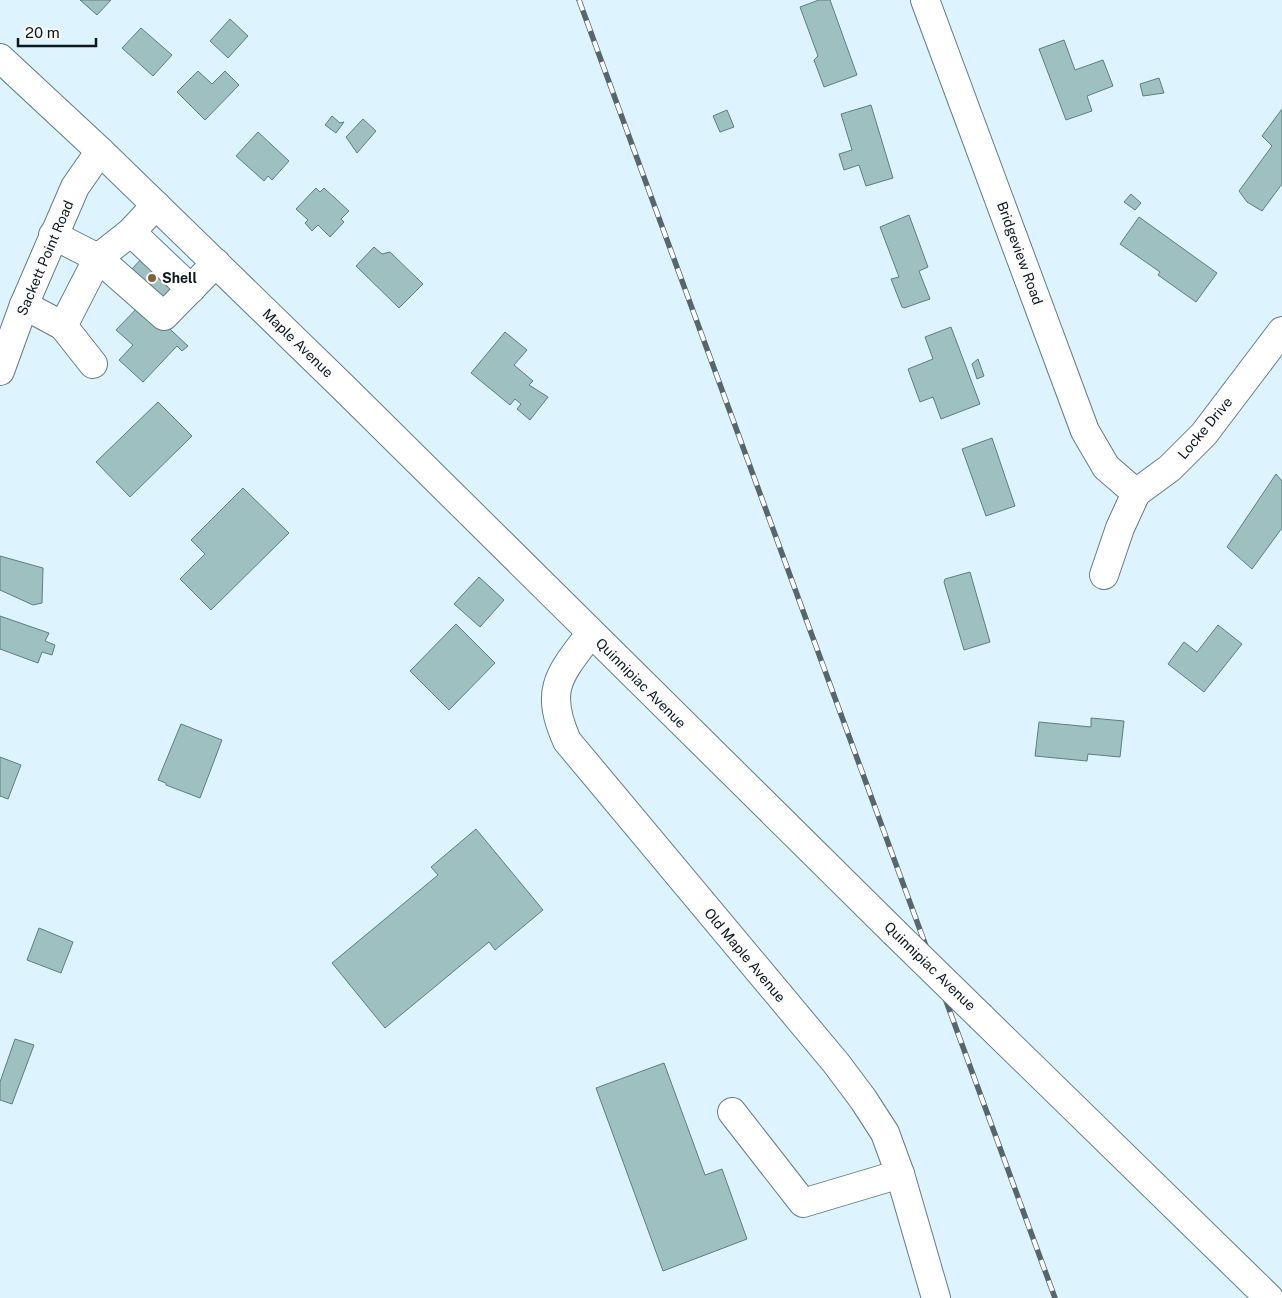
<svg xmlns="http://www.w3.org/2000/svg" width="1282" height="1298" viewBox="0 0 1282 1298" font-family="'Public Sans',sans-serif">
  <style>
    .building { fill: #9ec0c1; stroke: #5e7d7e }
    .lines { fill: none; stroke-linecap: round; stroke-linejoin: round }
    .minor-casing { stroke: #627c88; stroke-width: 30 }
    .major-casing { stroke: #627c88; stroke-width: 30 }
    .minor { stroke: #fff; stroke-width: 28 }
    .major { stroke: #fff; stroke-width: 28 }
    .rail-casing { stroke: #57666d; stroke-width: 5.5 }
    .rail { stroke: #fdfdfd; stroke-width: 4; stroke-dasharray: 11; stroke-linecap: butt }
    .major-bridge-casing { stroke: #627c88; stroke-width: 30; stroke-linecap: butt }
    .major-bridge { stroke: #fff; stroke-width: 28 }
    .poi-dot { fill: #7d6435; stroke: #fdfdfd; stroke-width: 2 }
    .labels { text-anchor: middle; stroke-width: 4; stroke-linejoin: round; paint-order: stroke }
    .street-label { font-size: 14px; fill: #0d171c; stroke: #fdfdfd }
    .poi-label { font-size: 14px; font-weight: bold; fill: #0d171c; stroke: #fdfdfd; text-anchor: start }
  </style>
  <rect width="100%" height="100%" fill="#ddf4ff"/>
  <g class="building">
    <path d="M80,0h31l-14,15z"/>
    <path d="M819,0h11l27,75 -33,12 -10,-27 4,-4 -18,-49z"/>
    <path d="M230,19l18,17 -20,22 -18,-17z"/>
    <path d="M141,28l31,27 -19,21 -31,-28z"/>
    <path d="M1064,40l11,30 28,-10 10,26 -26,10 5,15 -26,9 -27,-71z"/>
    <path d="M198,71l14,13 13,-13 14,14 -34,35 -28,-28z"/>
    <path d="M1159,78l5,15 -21,3 -3,-12z"/>
    <path d="M871,105l22,73 -27,8 -7,-21 -15,5 -5,-16 13,-4 -11,-36z"/>
    <path d="M1282,109v75l-20,27 -15,-9 -8,-11 33,-45 -10,-10z"/>
    <path d="M727,110l7,17 -14,5 -7,-16z"/>
    <path d="M332,116l8,7 4,-1 -8,11 -11,-8z"/>
    <path d="M363,119l13,12 -19,22 -11,-16z"/>
    <path d="M258,132l31,29 -17,19 -4,-4 -4,5 -28,-25z"/>
    <path d="M316,188l4,4 4,-4 25,23 -8,8 3,3 -14,15 -12,-12 -6,6 -7,-8 3,-3 -12,-11z"/>
    <path d="M1131,194l10,9 -6,7 -11,-8z"/>
    <path d="M909,215l19,52 -9,4 11,28 -26,9 -2,-1 -11,-28 8,-2 -19,-50z"/>
    <path d="M1139,217l78,56 -21,29 -38,-27 2,-3 -40,-28z"/>
    <path d="M374,247l8,7 8,-2 33,32 -24,24 -43,-42z"/>
    <path d="M147,253l31,30 -20,21 -31,-30z"/>
    <path d="M142,303l46,43 -6,5 -5,-5 -34,36 -24,-22 14,-15 -17,-15z"/>
    <path d="M951,327l29,77 -39,15 -8,-22 -13,5 -12,-33 25,-10 -8,-22z"/>
    <path d="M505,332l22,18 -13,15 19,16 -4,4 19,12 -18,23 -13,-11 4,-5 -6,-5 -5,6 -39,-32z"/>
    <path d="M978,359l6,17 -7,3 -5,-15z"/>
    <path d="M158,402l34,34 -62,61 -34,-35z"/>
    <path d="M992,438l23,68 -29,10 -24,-67z"/>
    <path d="M1276,474l6,7v47l-30,41 -25,-22z"/>
    <path d="M243,488l46,45 -78,77 -31,-31 25,-25 -14,-14z"/>
    <path d="M0,556l43,12 -1,35 -9,2 -33,-15z"/>
    <path d="M970,572l20,70 -26,8 -20,-68 1,-3z"/>
    <path d="M479,577l25,23 -24,27 -26,-23z"/>
    <path d="M0,616l49,17 -4,8 10,4 -3,10 -10,-3 -4,11 -38,-14z"/>
    <path d="M456,624l39,39 -46,47 -39,-39z"/>
    <path d="M1218,625l24,19 -38,48 -36,-28 16,-22 13,10z"/>
    <path d="M1091,718l33,3 -4,36 -32,-3 -1,7 -52,-5 4,-34 52,5z"/>
    <path d="M181,724l41,16 -22,58 -34,-13v-2l-8,-3z"/>
    <path d="M0,757l21,8 -13,34 -8,-3z"/>
    <path d="M476,829l67,81 -48,40 -6,-8 -104,86 -53,-65 106,-88 -7,-8z"/>
    <path d="M39,928l34,14 -12,31 -34,-13z"/>
    <path d="M15,1039l19,6 -22,59 -12,-4v-18z"/>
    <path d="M664,1063l41,112 17,-6 25,70 -84,32 -67,-183z"/>
  </g>
  <g class="lines">
    <defs>
      <g id="minor">
        <path d="M925,0l160,431 21,36 30,26"/>
        <path d="M156,205l-25,27 -33,26 66,58 52,-53"/>
        <path d="M131,232l60,57"/>
        <path d="M24,305l39,21 35,-68 -45,-23"/>
        <path d="M63,326l30,38"/>
        <path d="M0,371l24,-66 51,-118 25,-36"/>
        <path d="M1104,575l16,-47 16,-35 34,-25 34,-34 78,-103"/>
        <path d="M591,633c-32,42 -47,56 -24,108l269,322 27,36 22,34 15,41 36,124"/>
        <path d="M732,1112l71,91 97,-29"/>
      </g>
      <g id="major">
        <path d="M0,58l100,93 243,236 551,545"/>
        <path d="M981,1017l288,281"/>
      </g>
    </defs>
    <use href="#minor" class="minor-casing"/>
    <use href="#major" class="major-casing"/>
    <use href="#minor" class="minor"/>
    <use href="#major" class="major"/>
    <defs>
      <path id="rail" d="M579,0l476,1298"/>
    </defs>
    <use href="#rail" class="rail-casing"/>
    <use href="#rail" class="rail"/>
    <defs>
      <path id="major-bridge" d="M894,932l87,85"/>
    </defs>
    <use href="#major-bridge" class="major-bridge-casing"/>
    <use href="#major-bridge" class="major-bridge"/>
  </g>
  <circle class="poi-dot" cx="152" cy="278" r="5"/>
  <g class="labels">
    <g class="street-label">
      <text transform="translate(1020 253) rotate(70)" y="5">Bridgeview Road</text>
      <text transform="translate(45 258) rotate(-67)" y="5">Sackett Point Road</text>
      <text transform="translate(298 343) rotate(44)" y="5">Maple Avenue</text>
      <text transform="translate(1205 428) rotate(-50)" y="5">Locke Drive</text>
      <text transform="translate(641 683) rotate(45)" y="5">Quinnipiac Avenue</text>
      <text transform="translate(745 955) rotate(50)" y="5">Old Maple Avenue</text>
      <text transform="translate(930 966) rotate(44)" y="5">Quinnipiac Avenue</text>
    </g>
    <g class="poi-label">
      <text x="162" y="283">Shell</text>
    </g>
  </g>
  <path d="M18 38v8h78v-8" fill="none" stroke="#0d171c" stroke-width="2.5"/>
  <text x="25" y="38" font-size="15" fill="#0d171c" stroke="#fdfdfd" stroke-width="4" paint-order="stroke">20 m</text>
</svg>
